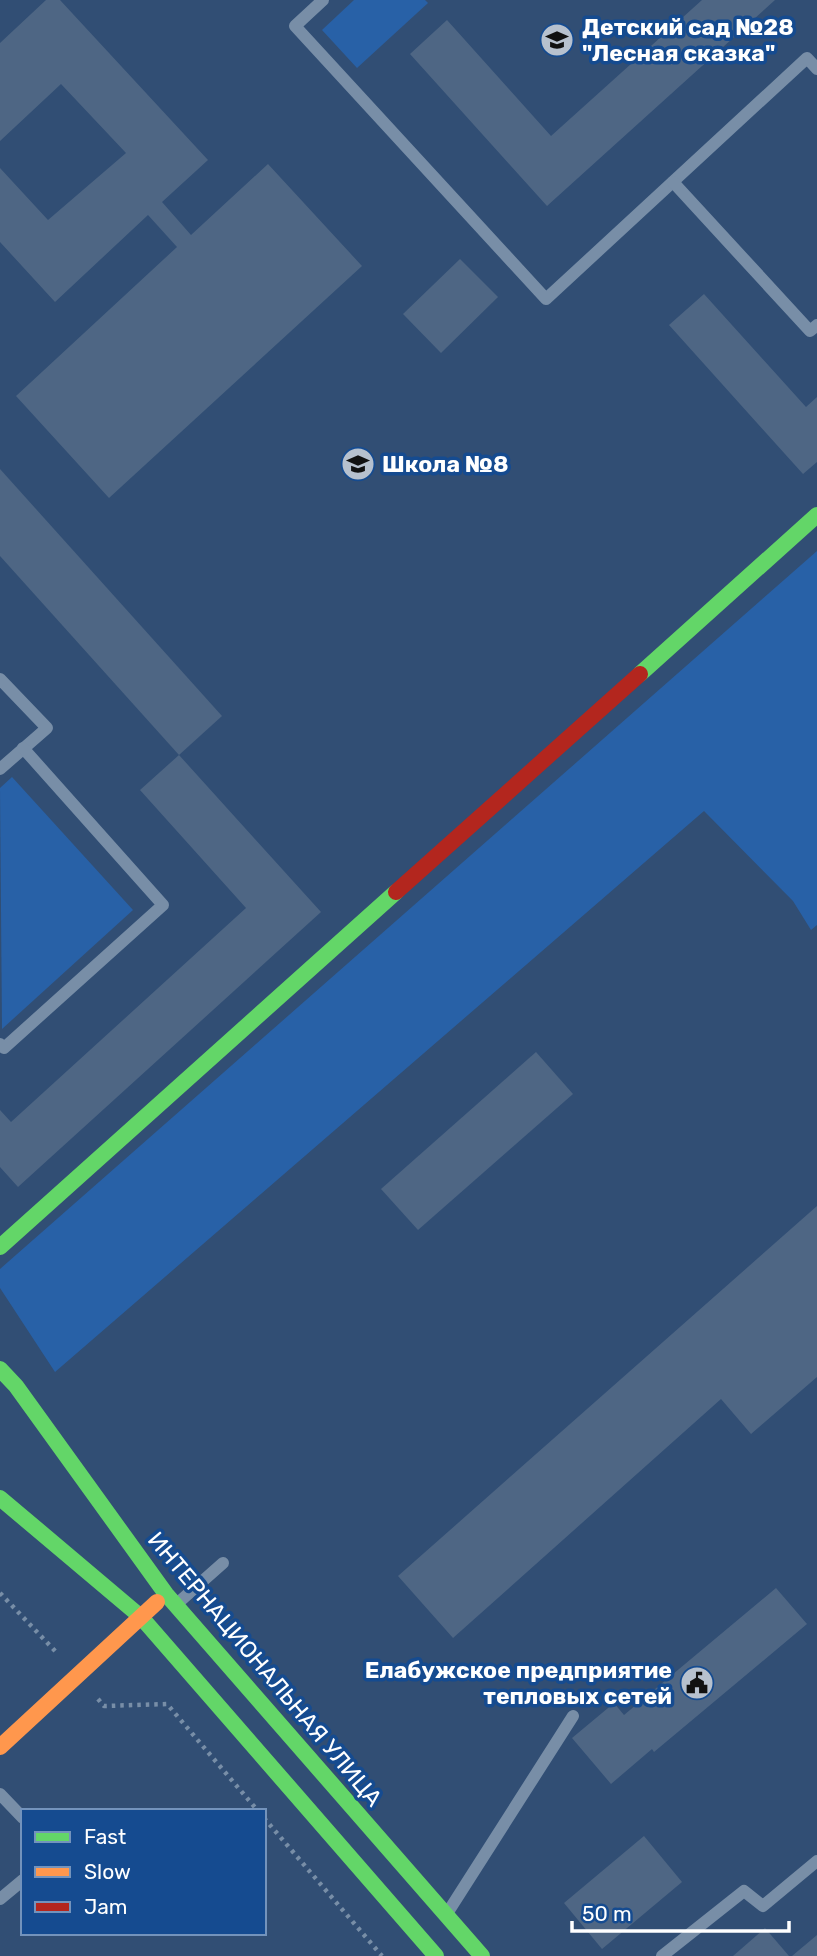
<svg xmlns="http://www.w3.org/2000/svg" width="817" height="1956" viewBox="0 0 817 1956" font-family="Rubik,sans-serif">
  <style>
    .green { fill: #2861a7 }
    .building { fill: #4e6684 }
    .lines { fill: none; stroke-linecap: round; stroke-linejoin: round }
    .path { stroke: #788ea7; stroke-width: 4.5; stroke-dasharray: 3.5 5; stroke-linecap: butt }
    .lane { stroke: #788ea7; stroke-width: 12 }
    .fast { stroke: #63d668; stroke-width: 16 }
    .slow { stroke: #ff974d; stroke-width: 16 }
    .jam { stroke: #b3261e; stroke-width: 16 }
    .labels { text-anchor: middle; stroke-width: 7; stroke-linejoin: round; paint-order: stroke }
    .poi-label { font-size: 23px; font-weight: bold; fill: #fff; stroke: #154b90; text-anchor: start }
    .street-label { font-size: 23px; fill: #fff; stroke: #154b90 }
  </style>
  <rect width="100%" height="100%" fill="#314e74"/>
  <g class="green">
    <path d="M354,0h71l3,3 -71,65 -35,-38z"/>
    <path d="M817,551v374l-6,5 -18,-29 -89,-90 -649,561 -55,-84v-19z"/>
    <path d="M12,777l121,133 -131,119 -2,-241z"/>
  </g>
  <g class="building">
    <path d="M46,0h14l148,160 -46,42 29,33 77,-71 94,102 -253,232 -93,-102 161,-149 -29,-32 -93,87 -55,-60v-74l48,52 78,-67 -65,-69 -61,57v-98z"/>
    <path d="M702,0h73l-228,206 -137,-152 37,-34 104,116z"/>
    <path d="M460,259l38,38 -57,56 -38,-39z"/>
    <path d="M704,294l102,113 11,-10v65l-14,12 -134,-149z"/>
    <path d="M0,469l222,247 -43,39 -179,-199z"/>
    <path d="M179,755l142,157 -303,275 -18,-20v-57l11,12 235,-214 -106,-118z"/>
    <path d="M536,1052l37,42 -155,136 -37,-41z"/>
    <path d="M817,1206v171l-66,57 -30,-35 -268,239 -55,-62z"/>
    <path d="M776,1588l31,36 -153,128 -2,-3 -41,35 -39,-46 42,-35 10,12z"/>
    <path d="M644,1836l38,46 -80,67 -38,-46z"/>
    <path d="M765,1928l24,28h-56z"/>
    <path d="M817,1935v21h-25z"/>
  </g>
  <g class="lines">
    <g class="path">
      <path d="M0,1593l57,60"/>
      <path d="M98,1699l6,7 63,-2 91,107"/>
      <path d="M264,1818l118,138"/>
    </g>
    <g class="lane">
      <path d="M323,0l-28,26 251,273 261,-241 10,11"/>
      <path d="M673,182l137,149 7,-6"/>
      <path d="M0,679l47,49 -47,41"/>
      <path d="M0,1044l4,4 159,-143 -140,-157"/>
      <path d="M179,1602l44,-39"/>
      <path d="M0,1794l23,24"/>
      <path d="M0,1899l23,-19"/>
      <path d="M448,1912l125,-196"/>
      <path d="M662,1956l82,-65 19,15 54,-45"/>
    </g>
    <g class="fast">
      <path d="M640,674l177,-159"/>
      <path d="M0,1247l396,-355"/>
      <path d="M0,1369l16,17 150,208 316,362"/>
      <path d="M0,1498l141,119 295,339"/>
    </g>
    <path class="slow" d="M0,1747l157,-145"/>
    <path class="jam" d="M396,892l244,-218"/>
  </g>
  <defs>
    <symbol id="school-disc" viewBox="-11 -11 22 22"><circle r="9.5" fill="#b7c1ce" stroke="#154b90"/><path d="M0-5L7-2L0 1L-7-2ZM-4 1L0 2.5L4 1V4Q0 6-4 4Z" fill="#111"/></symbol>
    <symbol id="civic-disc" viewBox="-11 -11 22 22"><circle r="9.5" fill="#b7c1ce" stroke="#154b90"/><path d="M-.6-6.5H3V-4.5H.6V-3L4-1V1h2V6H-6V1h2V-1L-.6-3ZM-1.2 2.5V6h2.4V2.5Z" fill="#111"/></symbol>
  </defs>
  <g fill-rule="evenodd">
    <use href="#school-disc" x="538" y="21" width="38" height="38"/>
    <use href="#school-disc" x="339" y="445" width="38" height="38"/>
    <use href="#civic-disc" x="678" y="1664" width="38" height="38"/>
  </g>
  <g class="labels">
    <g class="poi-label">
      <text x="582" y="35">Детский сад №28<tspan x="582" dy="26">"Лесная сказка"</tspan></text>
      <text x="382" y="472">Школа №8</text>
      <text x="672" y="1678" text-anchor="end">Елабужское предприятие<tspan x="672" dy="26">тепловых сетей</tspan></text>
    </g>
    <g class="street-label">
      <text transform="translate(265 1669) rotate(50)" y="8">ИНТЕРНАЦИОНАЛЬНАЯ УЛИЦА</text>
    </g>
  </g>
  <rect x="21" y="1809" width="245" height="126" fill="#154b90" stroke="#7393bc" stroke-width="2"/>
  <rect x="35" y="1832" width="35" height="10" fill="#63d668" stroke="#7393bc" stroke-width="2"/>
  <text x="84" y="1844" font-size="21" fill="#ffffff">Fast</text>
  <rect x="35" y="1867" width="35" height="10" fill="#ff974d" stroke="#7393bc" stroke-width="2"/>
  <text x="84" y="1879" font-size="21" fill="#ffffff">Slow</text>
  <rect x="35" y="1902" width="35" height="10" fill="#b3261e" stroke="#7393bc" stroke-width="2"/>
  <text x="84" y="1914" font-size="21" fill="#ffffff">Jam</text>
  <path d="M572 1921v10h217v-10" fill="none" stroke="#ffffff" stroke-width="3.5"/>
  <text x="582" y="1921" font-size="21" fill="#ffffff" stroke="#154b90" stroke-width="5" paint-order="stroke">50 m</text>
</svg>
